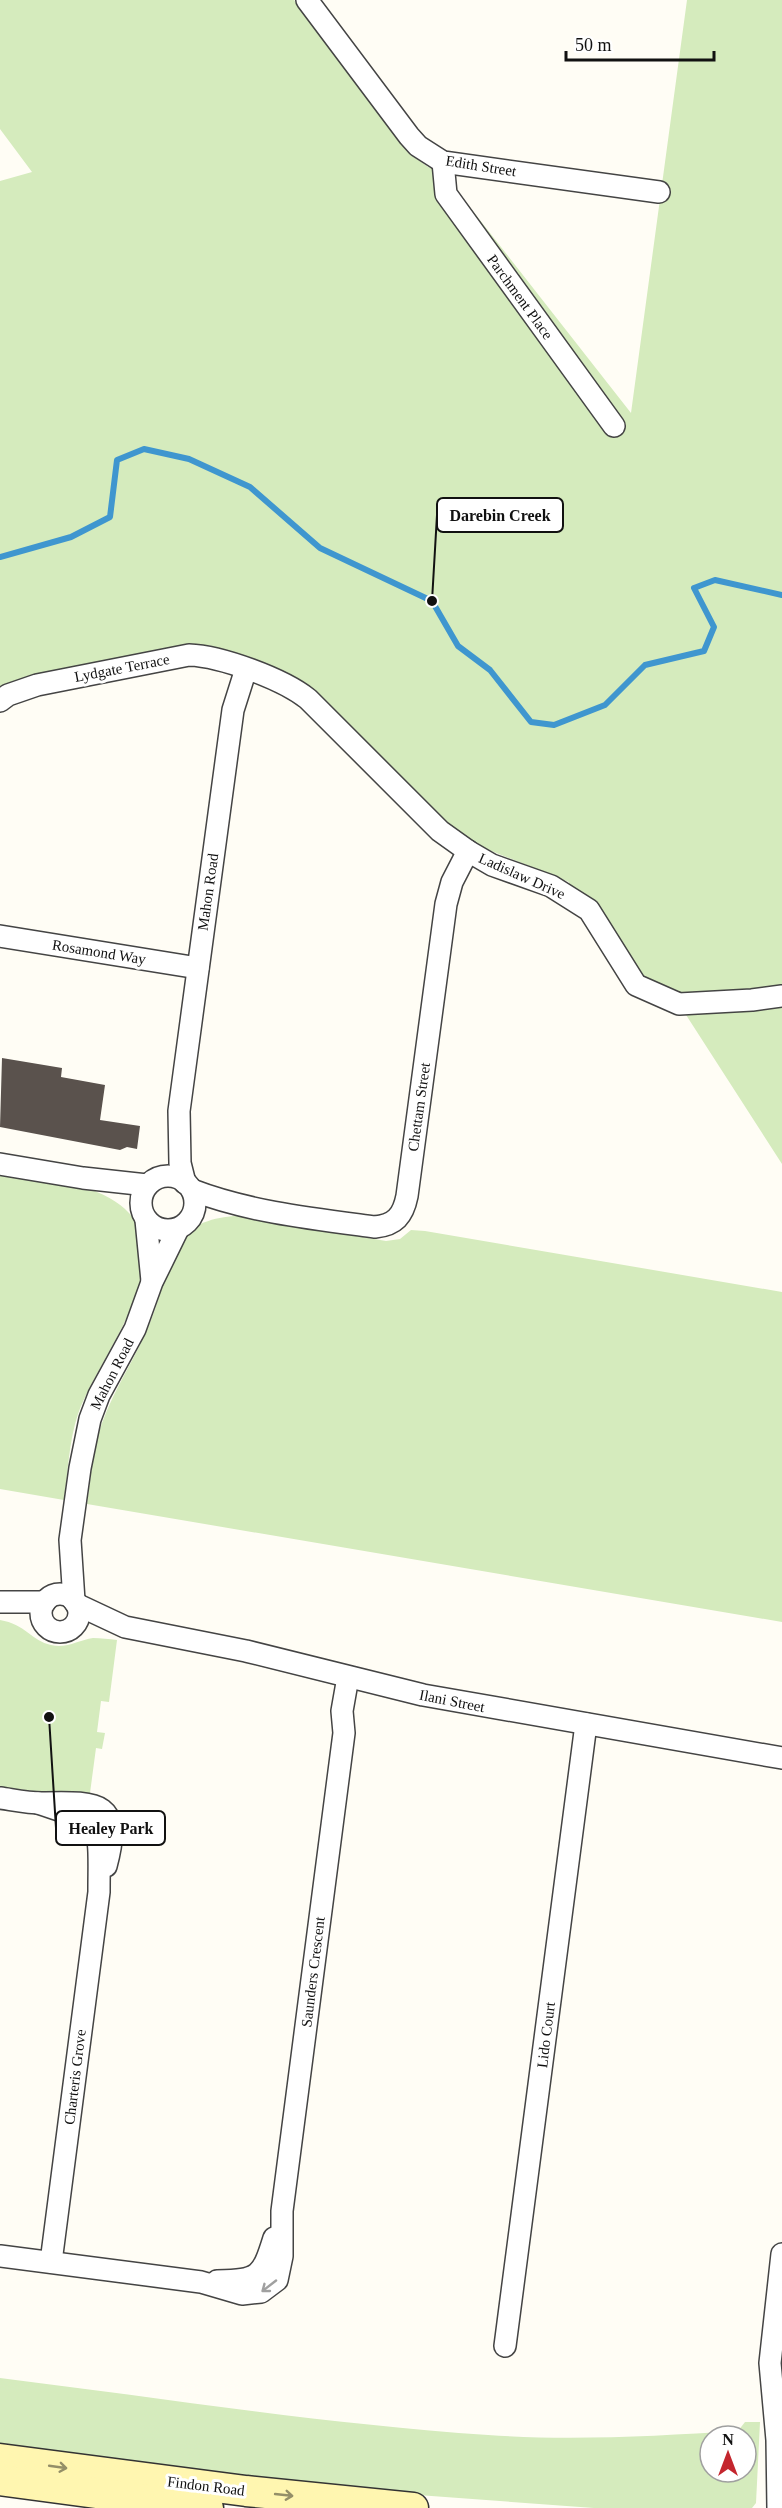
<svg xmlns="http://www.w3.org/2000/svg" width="782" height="2508" viewBox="0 0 782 2508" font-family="'Times New Roman',serif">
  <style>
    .green { fill: #d5ebbd; fill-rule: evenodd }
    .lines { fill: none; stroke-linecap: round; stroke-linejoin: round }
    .stream { stroke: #3f96cf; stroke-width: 6 }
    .building { fill: #5a524d }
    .street-casing { stroke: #444; stroke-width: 24 }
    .secondary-casing { stroke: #333; stroke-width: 33 }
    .street { stroke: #fff; stroke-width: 21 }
    .secondary { stroke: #fff6b0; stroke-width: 30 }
    .oneway { stroke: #a0a0a0 }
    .oneway2 { stroke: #948f68 }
    .labels { text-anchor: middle; stroke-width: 6; stroke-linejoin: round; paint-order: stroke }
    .street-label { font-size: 15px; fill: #111; stroke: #fff }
    .leader { fill: none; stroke: #111; stroke-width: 2 }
    .callout-dot { fill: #111; stroke: #fff; stroke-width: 2 }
    .callout { fill: #fff; stroke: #111; stroke-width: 2 }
    .callout-label { font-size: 16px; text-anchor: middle; font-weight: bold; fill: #111 }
  </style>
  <rect width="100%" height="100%" fill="#fffdf5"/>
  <g class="green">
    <path d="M0,0h294l115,153 19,14 22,7 4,13 177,226 56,-413h95v1164l-103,-160 -43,-19 -69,-89 2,-14 -85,-34 -35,-23 -145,-143 -50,-22 -45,-15 -32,1 -143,29 -24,7 -10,6v-507l32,-9 -32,-43z"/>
    <path d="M0,1173l89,16c120,42 12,159 -11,225 -9,27 -10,57 -14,86l-64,-11z"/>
    <path d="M239,1216l147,25 14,-2 11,-9 14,1 357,61v330l-695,-118c4,-26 5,-55 15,-81 13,-36 35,-67 49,-103 11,-26 14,-58 30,-81 13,-17 39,-23 58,-23z"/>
    <path d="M0,1620c25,4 32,21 51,25 15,4 28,-5 42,-7 8,0 16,1 24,2l-8,62 -8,-1 -4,31 8,1 -3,16 -6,-1 -6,45h-41l-49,-6z"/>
    <path d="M0,2378c162,20 325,46 488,57 83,6 168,1 250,-4l7,-9h15l-4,81 -4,5h-158l-352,-26 -242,-34zM710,2436h36v36h-36z"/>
  </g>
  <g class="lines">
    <path class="stream" d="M0,557l71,-20 39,-20 7,-57 27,-11 45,10 61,28 70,61 112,53 26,45 32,24 41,52 23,3 51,-20 40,-40 59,-14 10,-24 -20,-39 21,-8 67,15"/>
  </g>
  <path class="building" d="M2,1058l60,10 -1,9 44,8 -5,35 40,6 -3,23 -10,-2 -7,3 -120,-23z"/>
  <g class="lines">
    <defs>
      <g id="street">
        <path d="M307,0l102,136 9,10 25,16 216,30"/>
        <path d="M443,162l3,32 168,232"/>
        <path d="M0,701l8,-6 29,-10 152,-30c32,1 94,24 119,44l132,132 28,20 24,14 59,21 38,24 47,75 43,19 73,-4 30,-4"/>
        <path d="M0,936l198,32"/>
        <path d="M0,1164l83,14 64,7"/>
        <circle cx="168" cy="1203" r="27"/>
        <path d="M185,1183l-5,-20 -1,-52 54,-401 13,-41"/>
        <path d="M192,1190c57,22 122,29 183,37 20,-2 28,-11 32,-31l39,-292 6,-22 16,-31"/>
        <path d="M146,1220l6,61"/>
        <circle cx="60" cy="1613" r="19"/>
        <path d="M74,1601l-4,-61 10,-72 10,-49 9,-24 36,-66 17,-47 26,-53"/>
        <path d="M0,1602h45"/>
        <path d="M76,1604l49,23 121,24 177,44 359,63"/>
        <path d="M0,1798c14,2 28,5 42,5 55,-1 82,-3 64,63"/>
        <path d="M38,1803c68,22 61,20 61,89l-48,370"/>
        <path d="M0,2256l201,26 41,12 19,-2 16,-12 5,-24v-45l62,-478 -2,-22 6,-34"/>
        <path d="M217,2281c42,-1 45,-4 57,-43"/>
        <path d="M505,2346l81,-622"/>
        <path d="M778,2508l-1,-68 -7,-77 12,-109"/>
      </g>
      <g id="secondary">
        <path d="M0,2459l246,32 167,17"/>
        <path d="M0,2480l208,28"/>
      </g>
    </defs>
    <use href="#street" class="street-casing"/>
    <use href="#secondary" class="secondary-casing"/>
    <use href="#street" class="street"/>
    <use href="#secondary" class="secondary"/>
  </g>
  <defs><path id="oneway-shaft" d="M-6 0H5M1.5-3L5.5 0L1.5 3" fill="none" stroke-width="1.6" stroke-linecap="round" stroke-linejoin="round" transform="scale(1.5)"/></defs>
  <use class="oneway" href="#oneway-shaft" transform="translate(269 2286) rotate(142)"/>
  <g class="oneway2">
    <use href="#oneway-shaft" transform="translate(58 2467) rotate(8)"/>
    <use href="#oneway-shaft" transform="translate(284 2495) rotate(6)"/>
  </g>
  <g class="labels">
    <g class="street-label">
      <text transform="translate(481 166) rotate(9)" y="5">Edith Street</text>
      <text transform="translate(520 297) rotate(54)" y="5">Parchment Place</text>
      <text transform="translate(122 668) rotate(-11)" y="5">Lydgate Terrace</text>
      <text transform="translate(522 876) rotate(24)" y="5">Ladislaw Drive</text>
      <text transform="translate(208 892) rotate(-82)" y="5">Mahon Road</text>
      <text transform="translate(99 952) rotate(9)" y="5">Rosamond Way</text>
      <text transform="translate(419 1107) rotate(-82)" y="5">Chettam Street</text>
      <text transform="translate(112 1374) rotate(-63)" y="5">Mahon Road</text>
      <text transform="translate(452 1701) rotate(11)" y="5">Ilani Street</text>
      <text transform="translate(313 1972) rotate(-83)" y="5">Saunders Crescent</text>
      <text transform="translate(546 2035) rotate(-83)" y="5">Lido Court</text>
      <text transform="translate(75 2077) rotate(-83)" y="5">Charteris Grove</text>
      <text transform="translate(206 2486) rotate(7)" y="5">Findon Road</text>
    </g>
  </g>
  <path class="leader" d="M432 601L437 515M49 1717L56 1828"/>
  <g class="callout-dot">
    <circle cx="432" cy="601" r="6"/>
    <circle cx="49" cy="1717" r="6"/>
  </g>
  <g class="callout">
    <rect x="437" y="498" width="126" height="34" rx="6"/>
    <rect x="56" y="1811" width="109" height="34" rx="6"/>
  </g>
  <g class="callout-label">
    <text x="500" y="521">Darebin Creek</text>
    <text x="111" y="1834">Healey Park</text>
  </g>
  <g transform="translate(728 2454)"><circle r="28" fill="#ffffff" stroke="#a0a0a0" stroke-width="1.5"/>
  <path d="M0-4.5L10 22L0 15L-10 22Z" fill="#c4262e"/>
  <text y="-9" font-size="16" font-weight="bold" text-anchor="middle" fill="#111111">N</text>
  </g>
  <path d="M566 51v9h148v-9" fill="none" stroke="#111111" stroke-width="3"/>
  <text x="575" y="51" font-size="18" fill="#111111" stroke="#ffffff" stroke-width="4.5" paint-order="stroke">50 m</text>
</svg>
